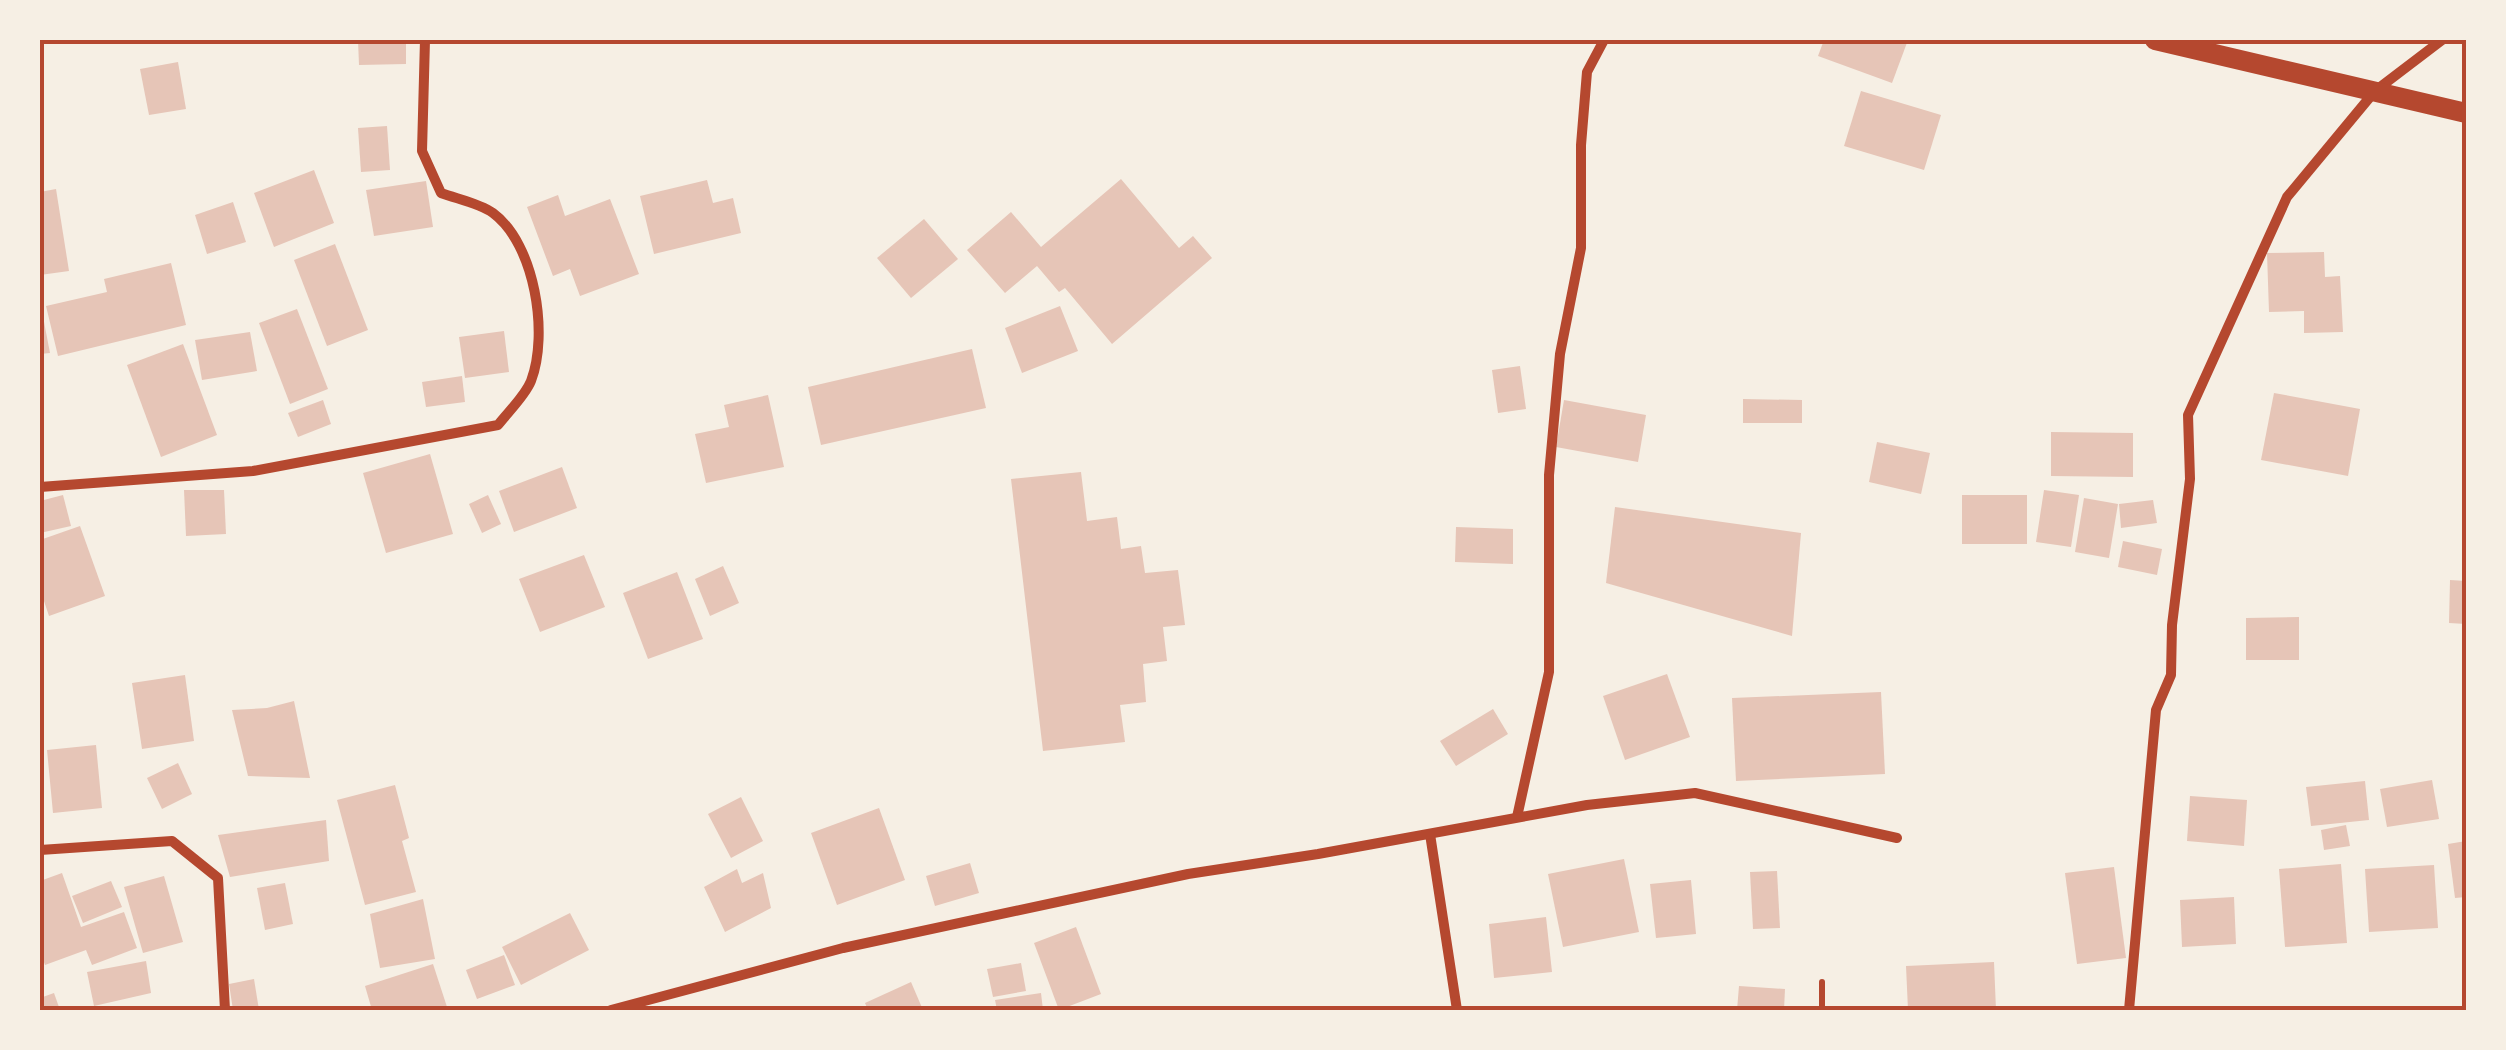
<svg xmlns="http://www.w3.org/2000/svg" width="2506" height="1050" viewBox="0 0 2506 1050" font-family="'Exo 2',sans-serif">
  <style>
    .building { fill: #e6c5b7 }
    .lines { fill: none; stroke-linecap: round; stroke-linejoin: round }
    .path { stroke: #b5482f; stroke-width: 6 }
    .minor { stroke: #b5482f; stroke-width: 10 }
    .secondary { stroke: #b5482f; stroke-width: 20 }
    .neatline { fill: none; stroke: #b5482f; stroke-width: 4 }
  </style>
  <rect width="100%" height="100%" fill="#f6efe4"/>
  <g class="building">
    <path d="M358,40h48v24l-47,1z"/>
    <path d="M1824,40h84l-16,43 -74,-27z"/>
    <path d="M178,62l8,47 -37,6 -9,-46z"/>
    <path d="M1861,91l80,24 -17,55 -80,-24z"/>
    <path d="M387,126l3,44 -29,2 -3,-44z"/>
    <path d="M314,170l20,53 -60,24 -20,-54z"/>
    <path d="M1121,179l58,69 14,-12 19,22 -100,86 -47,-56 -6,4 -22,-26 -32,27 -38,-43 44,-38 30,35z"/>
    <path d="M707,180l6,23 20,-5 8,35 -87,21 -14,-58z"/>
    <path d="M426,181l7,46 -59,9 -8,-46z"/>
    <path d="M56,189l13,82 -29,4v-83z"/>
    <path d="M558,195l7,21 45,-17 29,75 -59,22 -10,-27 -17,7 -26,-69z"/>
    <path d="M233,202l13,40 -39,12 -12,-39z"/>
    <path d="M924,219l34,40 -47,39 -34,-40z"/>
    <path d="M335,244l33,86 -41,16 -33,-86z"/>
    <path d="M2324,252l1,25 15,-1 3,56 -39,1v-22l-35,1 -2,-59z"/>
    <path d="M171,263l15,62 -128,31 -12,-50 61,-14 -3,-13z"/>
    <path d="M40,301l10,52 -10,1z"/>
    <path d="M1060,306l18,45 -56,22 -17,-45z"/>
    <path d="M297,309l31,80 -38,15 -31,-81z"/>
    <path d="M504,331l5,41 -44,6 -6,-41z"/>
    <path d="M250,332l7,39 -55,9 -7,-40z"/>
    <path d="M183,344l34,91 -56,22 -34,-92z"/>
    <path d="M972,349l14,59 -165,37 -13,-58z"/>
    <path d="M1520,366l6,43 -28,4 -6,-43z"/>
    <path d="M462,376l3,26 -39,5 -4,-25z"/>
    <path d="M2274,393l86,16 -12,67 -87,-16z"/>
    <path d="M768,395l16,72 -78,16 -11,-49 34,-7 -5,-22z"/>
    <path d="M1743,399l59,1v23h-59z"/>
    <path d="M323,400l8,24 -33,13 -10,-24z"/>
    <path d="M1564,400l82,15 -8,47 -82,-15z"/>
    <path d="M2051,432l82,1v44l-82,-1z"/>
    <path d="M1877,442l53,11 -9,41 -52,-12z"/>
    <path d="M430,454l23,80 -67,19 -23,-80z"/>
    <path d="M562,467l15,41 -63,24 -15,-41z"/>
    <path d="M1081,472l6,49 30,-4 4,32 20,-3 4,27 33,-3 7,55 -22,2 4,34 -24,3 3,38 -26,3 5,37 -82,9 -32,-272z"/>
    <path d="M184,490h40l2,44 -40,2z"/>
    <path d="M2044,490l35,5 -8,52 -35,-5z"/>
    <path d="M63,495l8,31 -31,7v-32z"/>
    <path d="M488,495l13,29 -19,9 -13,-29z"/>
    <rect x="1962" y="495" width="65" height="49"/>
    <path d="M2084,498l34,6 -9,54 -34,-6z"/>
    <path d="M2153,500l4,23 -36,5 -2,-24z"/>
    <path d="M1615,507l186,26 -9,103 -186,-53z"/>
    <path d="M80,526l25,70 -56,20 -9,-27v-49z"/>
    <path d="M1456,527l57,2v35l-58,-2z"/>
    <path d="M2123,541l39,8 -5,26 -39,-8z"/>
    <path d="M584,555l21,52 -65,25 -21,-53z"/>
    <path d="M723,566l16,37 -29,13 -15,-37z"/>
    <path d="M677,572l26,67 -55,20 -25,-66z"/>
    <path d="M2450,580l16,1v43l-17,-1z"/>
    <path d="M2299,617v43h-53v-42z"/>
    <path d="M1667,674l23,63 -65,23 -22,-64z"/>
    <path d="M185,675l9,66 -52,8 -10,-66z"/>
    <path d="M1881,692l4,82 -149,7 -4,-83z"/>
    <path d="M294,701l16,77 -62,-2 -16,-66 35,-2z"/>
    <path d="M1493,709l15,25 -52,32 -16,-25z"/>
    <path d="M96,745l6,63 -49,5 -6,-63z"/>
    <path d="M178,763l14,31 -30,15 -15,-31z"/>
    <path d="M2432,780l7,39 -52,8 -7,-38z"/>
    <path d="M2365,781l4,39 -58,6 -5,-39z"/>
    <path d="M395,785l14,53 -7,3 14,51 -51,13 -28,-105z"/>
    <path d="M2190,796l57,4 -3,46 -57,-5z"/>
    <path d="M741,797l22,44 -32,17 -23,-44z"/>
    <path d="M879,808l26,72 -68,25 -26,-72z"/>
    <path d="M326,820l3,41 -99,16 -12,-42z"/>
    <path d="M2346,825l4,21 -26,4 -3,-20z"/>
    <path d="M2466,841v56l-11,1 -7,-54z"/>
    <path d="M1624,859l15,73 -76,15 -15,-73z"/>
    <path d="M970,863l9,30 -44,13 -9,-30z"/>
    <path d="M2341,864l6,79 -62,4 -6,-78z"/>
    <path d="M2434,865l4,63 -69,4 -4,-63z"/>
    <path d="M2114,867l12,91 -49,6 -12,-91z"/>
    <path d="M737,869l5,14 21,-10 8,35 -46,24 -21,-45z"/>
    <path d="M1777,871l3,57 -27,1 -3,-57z"/>
    <path d="M62,873l19,54 43,-15 13,36 -45,17 -6,-15 -41,15 -5,-14v-70z"/>
    <path d="M164,876l19,66 -40,11 -19,-66z"/>
    <path d="M1691,880l5,54 -40,4 -6,-54z"/>
    <path d="M111,881l11,26 -39,16 -11,-27z"/>
    <path d="M285,883l8,41 -28,6 -8,-42z"/>
    <path d="M2234,897l2,47 -54,3 -2,-47z"/>
    <path d="M423,899l12,60 -55,9 -10,-54z"/>
    <path d="M570,913l19,37 -68,35 -19,-38z"/>
    <path d="M1546,917l6,55 -58,6 -5,-54z"/>
    <path d="M1076,927l25,67 -42,16 -25,-67z"/>
    <path d="M504,955l11,30 -38,14 -11,-29z"/>
    <path d="M146,961l5,32 -57,13 -7,-34z"/>
    <path d="M1994,962l2,48h-88l-2,-44z"/>
    <path d="M1021,963l5,28 -33,6 -6,-28z"/>
    <path d="M433,964l15,46h-76l-7,-24z"/>
    <path d="M254,979l5,31h-26l-4,-26z"/>
    <path d="M911,982l12,28h-55l-3,-7z"/>
    <path d="M1739,986l46,3 -1,21h-47z"/>
    <path d="M54,993l6,17h-20v-12z"/>
    <path d="M1041,993l2,17h-46l-2,-10z"/>
  </g>
  <g class="lines">
    <path class="path" d="M1822,1010v-28"/>
    <g class="minor">
      <path d="M40,487l213,-16 245,-46c10,-13 27,-29 33,-44 18,-47 4,-137 -38,-168 -14,-10 -36,-14 -52,-20l-19,-42 3,-111"/>
      <path d="M1517,817l32,-145v-197l11,-121 21,-106v-103l6,-73 17,-32"/>
      <path d="M1430,834l27,176"/>
      <path d="M40,850l132,-9 46,37 7,132"/>
      <path d="M611,1010l232,-62 345,-74 130,-20 269,-49 108,-12 202,45"/>
      <path d="M2129,1010l27,-300 15,-35 1,-50 18,-146 -2,-64 99,-218 88,-106 67,-51"/>
    </g>
    <path class="secondary" d="M2155,40l311,73"/>
  </g>
  <rect width="2506" height="1050" fill="none" stroke="#f6efe4" stroke-width="85"/>
  <rect x="42" y="42" width="2422" height="966" class="neatline"/>
</svg>
